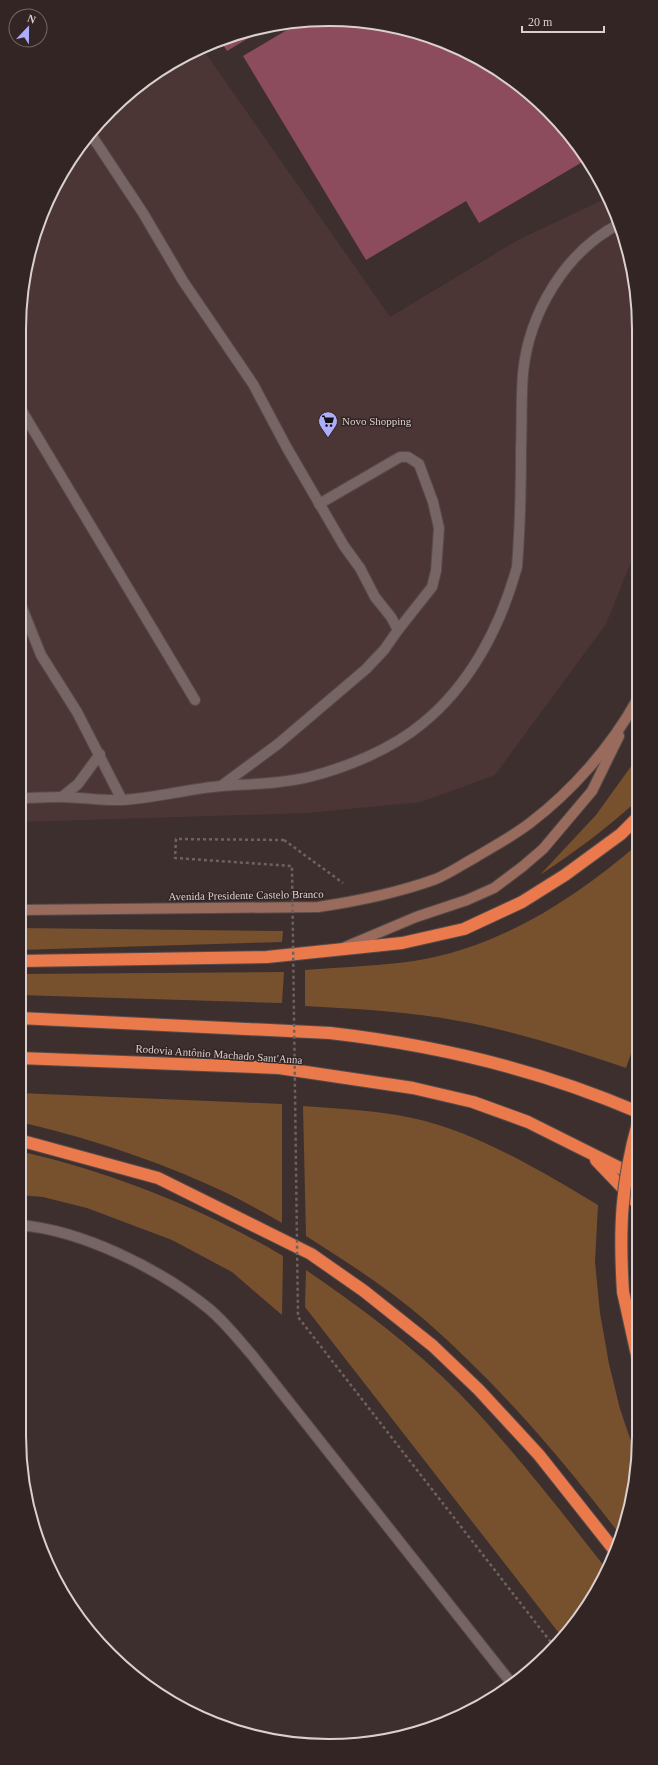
<svg xmlns="http://www.w3.org/2000/svg" width="658" height="1765" viewBox="0 0 658 1765" font-family="Georgia,serif">
  <style>
    .built { fill: #4c3635 }
    .green { fill: #77512d }
    .building { fill: #8c4c5e }
    .lines { fill: none; stroke-linecap: round; stroke-linejoin: round }
    .lane-casing { stroke: #564b4a; stroke-width: 12 }
    .street-casing { stroke: #564b4a; stroke-width: 12 }
    .secondary-casing { stroke: #564b4a; stroke-width: 12 }
    .highway-casing { stroke: #564b4a; stroke-width: 14 }
    .path { stroke: #6e6261; stroke-width: 2.5; stroke-dasharray: 3 3; stroke-linecap: butt }
    .lane { stroke: #766564; stroke-width: 10 }
    .street { stroke: #766564; stroke-width: 10 }
    .secondary { stroke: #996b5d; stroke-width: 10 }
    .highway { stroke: #ea7a4c; stroke-width: 12 }
    .highway-bridge-casing { stroke: #564b4a; stroke-width: 14; stroke-linecap: butt }
    .path-bridge { stroke: #6e6261; stroke-width: 2.5; stroke-dasharray: 3 3; stroke-linecap: butt }
    .highway-bridge { stroke: #ea7a4c; stroke-width: 12 }
    .labels { text-anchor: middle; stroke-width: 3; stroke-linejoin: round; paint-order: stroke }
    .poi-label { font-size: 11px; fill: #d9d0cf; stroke: #322524; text-anchor: start }
    .street-label { font-size: 11px; fill: #d9d0cf; stroke: #322524 }
    .rim { fill: none; stroke: #d9d0cf; stroke-width: 2 }
  </style>
  <rect width="100%" height="100%" fill="#3d2f2e"/>
  <path class="built" d="M202,48l188,269 128,-77 89,-42 8,12 21,78 1,259 -31,77 -111,151 -74,27 -114,11 -288,9v-493l11,-80 21,-57 32,-52 42,-44 49,-36z"/>
  <g class="green">
    <path d="M637,758l1,42c-31,28 -63,52 -98,75l56,-60z"/>
    <path d="M638,844v189l-12,35c-56,-19 -114,-38 -173,-48 -49,-9 -98,-11 -148,-14v-36c37,-3 74,-4 109,-9 84,-13 161,-62 224,-117z"/>
    <path d="M19,928l264,3 -1,11 -263,8z"/>
    <path d="M284,972l-2,31 -263,-8v-21z"/>
    <path d="M19,1093l263,11v119c-21,-12 -42,-24 -64,-34 -60,-28 -135,-53 -199,-67z"/>
    <path d="M303,1106c37,3 73,4 109,12 63,13 131,54 186,87l-3,57 5,51 9,51 11,45 16,47 -8,60 -7,20c-59,-77 -121,-150 -195,-215 -37,-32 -79,-59 -120,-85z"/>
    <path d="M19,1151c93,21 183,57 264,105l-1,59 -50,-43 -60,-32 -85,-32 -44,-11 -24,-2z"/>
    <path d="M306,1270c54,37 107,76 153,123 54,56 101,117 149,178l-33,54 -13,12 -257,-330z"/>
  </g>
  <g class="building">
    <path d="M350,20l59,10 92,41 61,54 22,36 -105,62 -13,-22 -100,59 -123,-204 59,-35z"/>
    <path d="M260,28h5l-38,23 -7,-11 10,-5z"/>
  </g>
  <g class="lines">
    <defs>
      <g id="lane">
        <path d="M90,133l53,80 40,68 70,103 34,64 57,98 16,22 15,29 16,20 7,13 -14,20 -18,19 -88,75 -57,42"/>
        <path d="M19,406l176,294"/>
        <path d="M319,504l81,-47h8l11,7 14,38 6,26 -3,43 -4,16 -34,43"/>
        <path d="M19,600l22,55 36,57 45,88"/>
        <path d="M62,797l16,-13 22,-30"/>
        <path d="M19,798c14,0 28,-1 42,-1 21,0 41,4 61,3 33,-2 66,-11 99,-14 29,-2 59,-2 88,-9 39,-10 83,-28 114,-54 48,-39 78,-98 94,-156 3,-39 4,-79 4,-118 1,-25 0,-51 2,-76 6,-60 42,-121 96,-149"/>
      </g>
      <path id="street" d="M19,1225c63,5 141,44 189,83 16,13 30,31 44,47l260,329"/>
      <g id="secondary">
        <path d="M19,910l299,-3c41,-6 79,-14 118,-28 14,-6 27,-15 40,-22 18,-11 37,-21 54,-34 42,-32 81,-76 107,-123"/>
        <path d="M345,947l71,-30 51,-17 27,-12 28,-21 21,-18 49,-58 27,-55"/>
      </g>
      <g id="highway">
        <path d="M19,961l248,-4 135,-14 62,-14 58,-27 43,-27 56,-41 17,-17"/>
        <path d="M19,1018l311,15c105,12 211,37 308,79"/>
        <path d="M19,1058l260,10 134,20 60,14 55,20 110,55"/>
        <path d="M19,1140l139,38 153,76 53,37 69,55 46,44 60,65 76,96"/>
        <path d="M596,1160l42,44"/>
        <path d="M623,1292l16,72"/>
      </g>
    </defs>
    <use href="#lane" class="lane-casing"/>
    <use href="#street" class="street-casing"/>
    <use href="#secondary" class="secondary-casing"/>
    <use href="#highway" class="highway-casing"/>
    <path class="path" d="M284,840l59,43"/>
    <use href="#lane" class="lane"/>
    <use href="#street" class="street"/>
    <use href="#secondary" class="secondary"/>
    <use href="#highway" class="highway"/>
    <defs>
      <path id="highway-bridge" d="M623,1292c-4,-63 -2,-108 15,-169"/>
    </defs>
    <use href="#highway-bridge" class="highway-bridge-casing"/>
    <path class="path-bridge" d="M284,840l-108,-1 -1,19 117,8 6,451 255,328"/>
    <use href="#highway-bridge" class="highway-bridge"/>
  </g>
  <defs>
    <symbol id="supermarket-pin" viewBox="-11 -11 22 30"><path d="M0 17L-7.5 6A9.5 9.5 0 1 1 7.5 6Z" fill="#adaefb" stroke="#322524"/><path d="M-6-5.5h2.5l.6 2H6L4.5 2H-2.5L-4.4-4H-6ZM-1.5 3.2a1.3 1.3 0 1 0 .1 0ZM3 3.2a1.3 1.3 0 1 0 .1 0Z" fill="#111"/></symbol>
  </defs>
  <g fill-rule="evenodd">
    <use href="#supermarket-pin" x="317" y="410" width="22" height="30"/>
  </g>
  <g class="labels">
    <g class="poi-label">
      <text x="342" y="425">Novo Shopping</text>
    </g>
    <g class="street-label">
      <text transform="translate(246 895) rotate(-1)" y="4">Avenida Presidente Castelo Branco</text>
      <text transform="translate(219 1054) rotate(4)" y="4">Rodovia Antônio Machado Sant'Anna</text>
    </g>
  </g>
  <path d="M0 0H658V1765H0ZM329 26H329A303 303 0 0 1 632 329V1436A303 303 0 0 1 329 1739H329A303 303 0 0 1 26 1436V329A303 303 0 0 1 329 26Z" fill="#322524" fill-rule="evenodd"/>
  <path class="rim" d="M329 26H329A303 303 0 0 1 632 329V1436A303 303 0 0 1 329 1739H329A303 303 0 0 1 26 1436V329A303 303 0 0 1 329 26Z"/>
  <g transform="translate(28 28) rotate(22)"><circle r="19" fill="#322524" stroke="#756968"/>
  <path d="M0-3L7 15L0 10L-7 15Z" fill="#adaefb"/>
  <text y="-6" font-size="11" font-weight="bold" text-anchor="middle" fill="#d9d0cf">N</text>
  </g>
  <path d="M522 26v6h82v-6" fill="none" stroke="#d9d0cf" stroke-width="2"/>
  <text x="528" y="26" font-size="12" fill="#d9d0cf" stroke="#322524" stroke-width="3" paint-order="stroke">20 m</text>
</svg>
